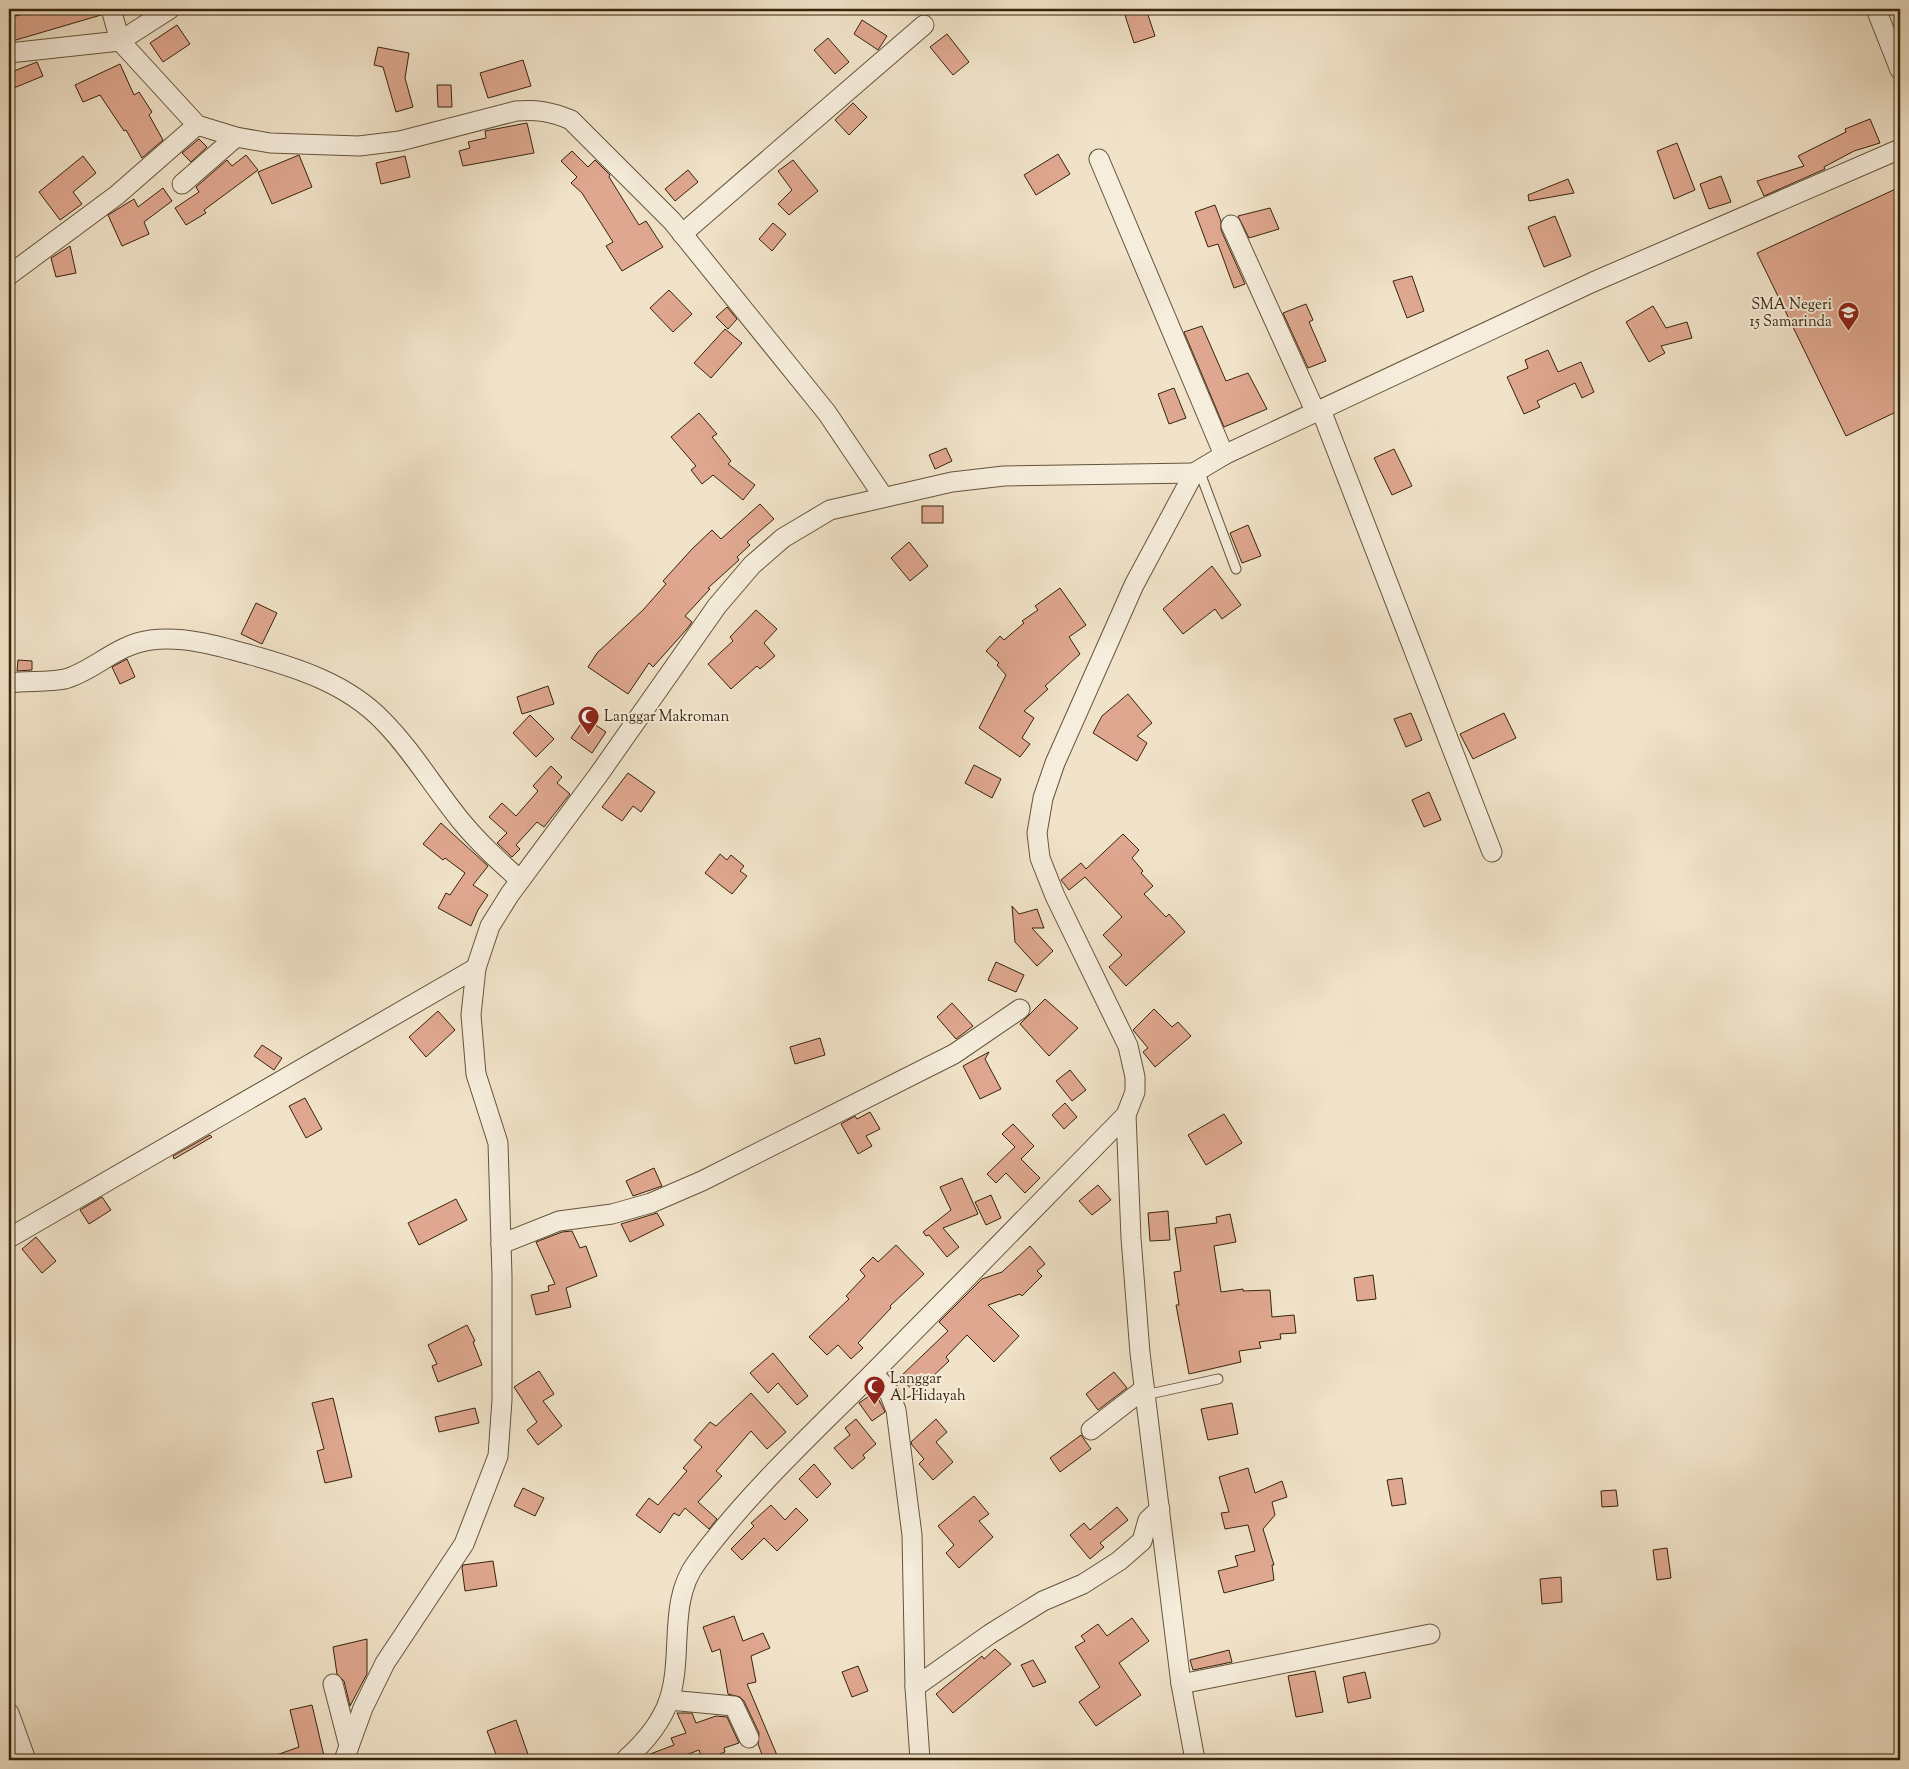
<svg xmlns="http://www.w3.org/2000/svg" width="1909" height="1769" viewBox="0 0 1909 1769" font-family="'Sorts Mill Goudy',serif">
  <style>
    .building { fill: #dfa78f; stroke: #36240a }
    .lines { fill: none; stroke-linecap: round; stroke-linejoin: round }
    .lane-casing { stroke: #65543a; stroke-width: 11 }
    .street-casing { stroke: #65543a; stroke-width: 21 }
    .lane { stroke: #f6eddc; stroke-width: 9 }
    .street { stroke: #f6eddc; stroke-width: 19 }
    .labels { text-anchor: middle; stroke-width: 4; stroke-linejoin: round; paint-order: stroke }
    .poi-label { font-size: 15px; fill: #36240a; stroke: #f6eddc; text-anchor: start }
  </style>
  <rect width="100%" height="100%" fill="#f1e3c9"/>
  <filter id="stains"><feTurbulence type="fractalNoise" baseFrequency=".004" numOctaves="4"/><feColorMatrix values="0 0 0 0 .2 0 0 0 0 .09 0 0 0 0 .02 0 0 0 .5 -.17"/></filter>
  <radialGradient id="worn" r=".72"><stop offset=".6" stop-color="#630" stop-opacity="0"/><stop offset="1" stop-color="#630" stop-opacity=".3"/></radialGradient>
  <g class="building">
    <path d="M40,9h60l1,6 -92,27v-24z"/>
    <path d="M1123,9h23l9,27 -21,7z"/>
    <path d="M862,20l25,16 -9,14 -24,-16z"/>
    <path d="M177,25l13,19 -27,18 -13,-19z"/>
    <path d="M947,34l22,28 -16,13 -23,-28z"/>
    <path d="M828,38l21,24 -14,12 -21,-24z"/>
    <path d="M378,47l31,6 -4,25 8,29 -17,5 -13,-45 -9,-2z"/>
    <path d="M523,60l8,26 -43,12 -8,-25z"/>
    <path d="M37,62l6,14 -34,14v-17z"/>
    <path d="M120,64l14,31 5,-3 13,20 -3,3 14,25 -21,18 -16,-28 -2,1 -24,-36 -17,7 -8,-17z"/>
    <path d="M437,85h14l1,22h-14z"/>
    <path d="M853,103l14,14 -18,18 -14,-15z"/>
    <path d="M1870,119l10,24 -26,8 -30,16 1,2 -61,27 -7,-15 47,-15 -6,-10 48,-24 -1,-3z"/>
    <path d="M527,123l7,30 -71,13 -4,-15 11,-3 -2,-6 18,-4 -1,-7z"/>
    <path d="M199,139l8,8 -16,15 -9,-9z"/>
    <path d="M1677,143l18,47 -21,9 -17,-48z"/>
    <path d="M572,151l16,16 7,-7 15,15 -1,2 30,48 7,-4 17,26 -41,24 -16,-25 7,-4 -31,-49 -11,-10 6,-6 -16,-16z"/>
    <path d="M1058,154l12,20 -34,21 -12,-20z"/>
    <path d="M246,155l12,15 -54,40 2,3 -20,12 -11,-17 24,-16 -3,-5 31,-27 5,6z"/>
    <path d="M299,155l13,32 -40,17 -14,-32z"/>
    <path d="M83,156l13,17 -23,19 9,12 -22,16 -21,-28z"/>
    <path d="M405,156l5,21 -29,7 -5,-21z"/>
    <path d="M793,160l25,31 -29,24 -11,-11 14,-14 -14,-19z"/>
    <path d="M688,170l10,12 -23,19 -10,-12z"/>
    <path d="M1721,176l10,26 -22,7 -9,-25z"/>
    <path d="M1568,179l6,14 -45,8 -1,-6z"/>
    <path d="M1900,187v223l-54,26 -89,-183z"/>
    <path d="M163,188l9,13 -28,21 5,12 -27,12 -14,-31 26,-16 4,8z"/>
    <path d="M1215,205l6,16v9l24,54 -11,4 -16,-44 -10,3 -13,-35z"/>
    <path d="M1270,208l9,21 -30,9 -11,-22z"/>
    <path d="M1555,216l16,40 -27,11 -16,-40z"/>
    <path d="M773,223l13,11 -14,17 -13,-12z"/>
    <path d="M70,246l6,27 -20,4 -5,-19z"/>
    <path d="M1412,276l12,35 -17,7 -14,-37z"/>
    <path d="M669,290l23,24 -19,18 -23,-24z"/>
    <path d="M1306,304l7,16 -4,2 17,39 -18,7 -25,-55z"/>
    <path d="M1653,306l13,22 21,-6 5,16 -31,8 4,7 -16,9 -23,-40z"/>
    <path d="M727,307l10,12 -9,10 -12,-12z"/>
    <path d="M1202,326l24,55 22,-8 19,36 -43,18 -40,-95z"/>
    <path d="M725,329l17,14 -31,35 -17,-15z"/>
    <path d="M1548,350l10,22 23,-10 13,30 -12,6 -7,-15 -38,18 3,6 -16,7 -17,-37 21,-9 -3,-8z"/>
    <path d="M1174,388l12,30 -17,6 -11,-30z"/>
    <path d="M699,413l18,21 -5,3 19,24 -3,3 27,21 -12,15 -30,-25 -11,9 -11,-14 5,-4 -25,-29z"/>
    <path d="M946,448l6,13 -17,8 -6,-14z"/>
    <path d="M1394,449l18,37 -20,9 -18,-37z"/>
    <path d="M760,504l14,15 -27,23 3,3 -13,12 2,3 -31,28 2,1 -25,27 7,6 -5,7 -34,38 -4,-4 -21,31 -40,-27 9,-14 46,-43 23,-26 -3,-3 29,-32 20,-19 9,9z"/>
    <rect x="922" y="506" width="21" height="17"/>
    <path d="M1248,525l13,31 -19,7 -12,-30z"/>
    <path d="M909,542l19,24 -18,15 -19,-23z"/>
    <path d="M1212,566l29,39 -19,14 -7,-10 -32,25 -20,-25z"/>
    <path d="M1060,588l26,37 -17,12 11,17 -35,32 3,3 -24,22 10,7 -12,20 8,6 -10,13 -41,-29 27,-53 -9,-10 2,-2 -13,-12 14,-15 4,4 20,-17 -2,-2 16,-11 -3,-4z"/>
    <path d="M256,603l21,10 -15,31 -21,-10z"/>
    <path d="M756,610l21,19 -13,14 11,13 -15,13 -3,-3 -26,23 -23,-25 25,-23 -3,-4z"/>
    <path d="M127,659l8,18 -15,7 -8,-17z"/>
    <path d="M18,660l14,1v9l-15,1z"/>
    <path d="M548,686l6,18 -32,10 -5,-17z"/>
    <path d="M1128,694l24,29 -15,13 10,7 -10,18 -44,-28 9,-17z"/>
    <path d="M1411,713l11,27 -16,7 -12,-28z"/>
    <path d="M1504,713l12,25 -43,21 -13,-25z"/>
    <path d="M530,715l24,24 -18,18 -23,-24z"/>
    <path d="M585,718l21,14 -14,21 -21,-15z"/>
    <path d="M974,765l27,14 -9,19 -27,-15z"/>
    <path d="M551,766l11,11 -5,6 13,11 -26,33 -7,-5 -21,23 4,4 -8,8 -15,-14 10,-10 -18,-16 13,-14 14,13 22,-25 -5,-5z"/>
    <path d="M628,773l27,19 -14,20 -8,-6 -11,15 -20,-14z"/>
    <path d="M1429,792l12,28 -17,7 -12,-27z"/>
    <path d="M441,823l47,43 -15,19 15,10 -10,15 -7,16 -33,-18 8,-15 4,2 15,-22 -20,-15 -2,2 -20,-16z"/>
    <path d="M1123,834l16,16 -7,8 11,13 -2,2 12,13 -9,8 22,23 3,-3 16,18 -59,54 -17,-19 13,-12 -19,-20 19,-18 -37,-40 -16,13 -8,-10 20,-17 5,6z"/>
    <path d="M720,854l7,6 4,-5 13,11 -4,5 7,5 -15,18 -27,-21z"/>
    <path d="M1012,906l7,8 18,-5 7,19h-12l21,23 -16,15 -22,-24z"/>
    <path d="M996,962l28,13 -8,17 -28,-12z"/>
    <path d="M1045,999l33,29 -29,28 -29,-32z"/>
    <path d="M952,1003l21,23 -17,13 -19,-22z"/>
    <path d="M1154,1009l18,18 6,-5 13,14 -36,31 -12,-15 5,-4 -15,-18z"/>
    <path d="M438,1011l17,19 -29,27 -17,-20z"/>
    <path d="M820,1038l5,17 -30,9 -5,-17z"/>
    <path d="M262,1045l20,13 -8,12 -20,-14z"/>
    <path d="M989,1052l-4,7 16,30 -21,10 -17,-33z"/>
    <path d="M1070,1070l16,20 -14,11 -16,-20z"/>
    <path d="M305,1098l17,31 -16,9 -17,-32z"/>
    <path d="M1065,1103l12,14 -13,12 -12,-14z"/>
    <path d="M870,1112l10,17 -14,7 6,10 -14,8 -17,-30 14,-8 2,3z"/>
    <path d="M1224,1114l18,29 -36,22 -18,-30z"/>
    <path d="M1013,1124l21,22 -13,13 19,19 -15,15 -19,-20 -10,10 -9,-9 28,-27 -13,-13z"/>
    <path d="M210,1135l2,2 -38,22 -1,-3z"/>
    <path d="M654,1168l8,18 -29,10 -7,-15z"/>
    <path d="M962,1178l16,36 -35,14 16,19 -12,10 -18,-22 -3,1 -3,-4 28,-22 -11,-23z"/>
    <path d="M1098,1185l13,15 -19,15 -13,-14z"/>
    <path d="M991,1195l10,23 -15,7 -11,-23z"/>
    <path d="M102,1197l9,13 -22,14 -9,-14z"/>
    <path d="M456,1199l11,21 -48,25 -11,-22z"/>
    <path d="M1168,1211l2,29 -20,1 -2,-28z"/>
    <path d="M657,1213l7,12 -34,17 -9,-18z"/>
    <path d="M1230,1214l6,28 -22,4 7,46 22,-3v2l27,-1 2,27 22,-2 2,18 -16,1 1,5 -22,3 2,6 -22,3 2,11 -52,12 -13,-69h3l-5,-33 7,-1 -6,-43 42,-5 -1,-6z"/>
    <path d="M572,1231l8,17 6,-2 11,30 -31,12 5,19 -35,8 -5,-20 18,-4 -1,-5 7,-2 -19,-42 26,-10z"/>
    <path d="M36,1237l20,24 -14,12 -20,-24z"/>
    <path d="M896,1245l28,29 -34,32 1,2 -33,35 5,5 -12,11 -13,-14 -11,10 -18,-18 40,-38 -3,-3 19,-20 -5,-6 13,-13 5,5z"/>
    <path d="M1030,1246l15,18 -8,7 5,5 -20,20 -2,-2 -32,11 31,31 -25,26 -27,-27 -21,22 3,4 -34,32 -15,-16 48,-46 -9,-9 43,-43 20,-7z"/>
    <path d="M1373,1275l3,24 -19,2 -3,-23z"/>
    <path d="M467,1325l8,16 -2,1 9,23 -44,17 -6,-16 5,-2 -9,-19z"/>
    <path d="M773,1353l35,43 -11,9 -19,-22 -10,10 -18,-20z"/>
    <path d="M539,1371l15,23 -11,7 19,25 -24,19 -11,-15 10,-8 -23,-35z"/>
    <path d="M1114,1372l13,16 -29,22 -12,-16z"/>
    <path d="M875,1392l10,20 -13,9 -13,-18z"/>
    <path d="M751,1393l35,39 -19,17 -16,-18 -35,40 6,5 -24,26 19,17 -8,10 -24,-21 -6,8 -5,-3 -14,20 -24,-18 13,-17 9,7 29,-34 -4,-3 19,-21 -8,-7 16,-18 6,4z"/>
    <path d="M333,1398l19,79 -27,6 -8,-32 7,-2 -12,-46z"/>
    <path d="M1232,1403l6,31 -30,6 -7,-31z"/>
    <path d="M475,1408l4,15 -40,9 -4,-15z"/>
    <path d="M856,1419l20,25 -13,11 2,3 -13,11 -18,-21 16,-13 -5,-7z"/>
    <path d="M936,1419l11,13 -11,10 17,20 -20,18 -14,-16 5,-5 -12,-14 -1,-3z"/>
    <path d="M1081,1435l10,14 -31,23 -10,-14z"/>
    <path d="M814,1464l17,20 -14,14 -18,-19z"/>
    <path d="M1248,1468l7,25 27,-12 5,16 -15,5 3,13 -12,14 11,36h-2l2,15 -50,13 -6,-22 20,-5 -3,-10 20,-5 -7,-26 -23,4 -4,-16 8,-1 -10,-35z"/>
    <path d="M1402,1478l4,26 -14,2 -5,-26z"/>
    <path d="M523,1488l21,10 -9,18 -21,-10z"/>
    <path d="M1616,1490l2,16 -16,1 -1,-16z"/>
    <path d="M974,1496l15,18 -10,7 14,16 -34,31 -13,-15 8,-8 -16,-19z"/>
    <path d="M771,1505l14,15 11,-12 12,12 -31,31 -13,-13 -22,22 -11,-11 23,-23 -3,-3z"/>
    <path d="M1117,1507l11,13 -28,23 4,4 -14,12 -20,-24 14,-12 6,7z"/>
    <path d="M1667,1548l4,30 -14,2 -4,-30z"/>
    <path d="M493,1561l4,25 -32,5 -3,-23 1,-3z"/>
    <path d="M1561,1577l1,25 -20,2 -2,-25z"/>
    <path d="M734,1616l9,25 20,-8 7,15 -19,8 5,26 -9,2 32,76h-15l-6,-16 1,-11 -15,-32 -4,-4 -12,-3 -8,-45 -8,3 -9,-25z"/>
    <path d="M1132,1618l17,23 -30,22 22,32 -45,31 -17,-24 21,-15 -25,-40 10,-6 -4,-5 17,-12 9,12z"/>
    <path d="M367,1639v35l-17,32 -6,-25 -7,-7 -4,-27z"/>
    <path d="M995,1649l16,15 -58,49 -17,-19 46,-38 2,3z"/>
    <path d="M1229,1650l3,12 -39,8 -3,-10z"/>
    <path d="M1033,1660l13,22 -13,5 -12,-22z"/>
    <path d="M858,1666l10,25 -16,6 -10,-25z"/>
    <path d="M1315,1671l8,41 -27,5 -8,-41z"/>
    <path d="M1365,1672l6,26 -23,5 -5,-26z"/>
    <path d="M312,1705l12,51 -20,4h-36v-2l31,-11 -9,-37z"/>
    <path d="M677,1713h15l4,10 20,-7 11,1 12,26 -15,5 1,4 -20,8h-3l-3,-10 -26,10h-32l4,-4 29,-11 -3,-7 15,-5z"/>
    <path d="M516,1720l14,40h-32l-11,-29z"/>
  </g>
  <g class="lines">
    <defs>
      <g id="lane">
        <path d="M1199,470l37,99"/>
        <path d="M1145,1395l73,-16"/>
      </g>
      <g id="street">
        <path d="M111,9l9,32 77,84 39,12 34,6 89,3 41,-5 116,-30c21,-2 36,1 55,9l101,101 155,192 56,83"/>
        <path d="M1876,9l24,61"/>
        <path d="M9,53l111,-12 50,-32"/>
        <path d="M1099,159l125,296"/>
        <path d="M182,184l54,-47"/>
        <path d="M1231,225l85,188"/>
        <path d="M682,234l242,-209"/>
        <path d="M9,275l108,-80 80,-70"/>
        <path d="M1321,410l171,442"/>
        <path d="M9,683c18,-3 37,0 56,-4 29,-8 52,-35 86,-39 34,-4 68,6 100,15 47,13 96,29 131,65 30,30 52,68 79,101 18,22 38,40 59,59"/>
        <path d="M1126,1115l5,123 9,115 41,331 14,76"/>
        <path d="M9,1238l467,-270"/>
        <path d="M501,1244l58,-23 53,-7 39,-11 51,-22 252,-127 66,-45"/>
        <path d="M873,1373l15,17 8,20 16,125 3,152 5,73"/>
        <path d="M1091,1430l53,-41"/>
        <path d="M333,1684l16,62"/>
        <path d="M1181,1684l249,-50"/>
        <path d="M915,1687l75,-53 53,-33 40,-17 36,-23 23,-20 6,-21 12,-11"/>
        <path d="M669,1700l65,6 15,32"/>
        <path d="M9,1713l17,47"/>
        <path d="M344,1760l19,-52 22,-45 79,-119 34,-88 4,-56v-124l-4,-133 -22,-69 -5,-59 5,-47 14,-42 20,-32 89,-120 118,-168 35,-41 31,-27 47,-28 122,-28 52,-6 190,-3"/>
        <path d="M625,1760c18,-16 36,-36 44,-60 15,-45 -2,-98 28,-138 51,-69 115,-128 175,-188 85,-86 169,-172 254,-259l9,-23v-15l-7,-31 -73,-150 -15,-38 -3,-25 6,-35 12,-35 79,-178 60,-112 30,-18 369,-173 307,-133"/>
      </g>
    </defs>
    <use href="#lane" class="lane-casing"/>
    <use href="#street" class="street-casing"/>
    <use href="#lane" class="lane"/>
    <use href="#street" class="street"/>
  </g>
  <defs>
    <symbol id="school-pin" viewBox="-11 -11 22 30"><path d="M0 17L-7.5 6A9.5 9.5 0 1 1 7.5 6Z" fill="#8f2418" stroke="#f6eddc"/><path d="M0-5L7-2L0 1L-7-2ZM-4 1L0 2.5L4 1V4Q0 6-4 4Z" fill="#fff"/></symbol>
    <symbol id="mosque-pin" viewBox="-11 -11 22 30"><path d="M0 17L-7.5 6A9.5 9.5 0 1 1 7.5 6Z" fill="#8f2418" stroke="#f6eddc"/><path d="M3.5-4.9A6 6 0 1 0 3.5 4.9A5 5 0 1 1 3.5-4.9Z" fill="#fff"/></symbol>
  </defs>
  <g fill-rule="evenodd">
    <use href="#school-pin" x="1836" y="300" width="25" height="34"/>
    <use href="#mosque-pin" x="576" y="704" width="25" height="34"/>
    <use href="#mosque-pin" x="862" y="1374" width="25" height="34"/>
  </g>
  <g class="labels">
    <g class="poi-label">
      <text x="1832" y="309" text-anchor="end">SMA Negeri<tspan x="1832" dy="17">15 Samarinda</tspan></text>
      <text x="604" y="721">Langgar Makroman</text>
      <text x="890" y="1383">Langgar<tspan x="890" dy="17">Al-Hidayah</tspan></text>
    </g>
  </g>
  <rect width="1909" height="1769" fill="none" stroke="#f1e3c9" stroke-width="30"/>
  <rect x="10" y="10" width="1889" height="1749" fill="none" stroke="#36240a" stroke-width="2.5"/>
  <rect x="15" y="15" width="1879" height="1739" fill="none" stroke="#36240a"/>
  <rect width="100%" height="100%" filter="url(#stains)"/>
  <rect width="100%" height="100%" fill="url(#worn)"/>
</svg>
